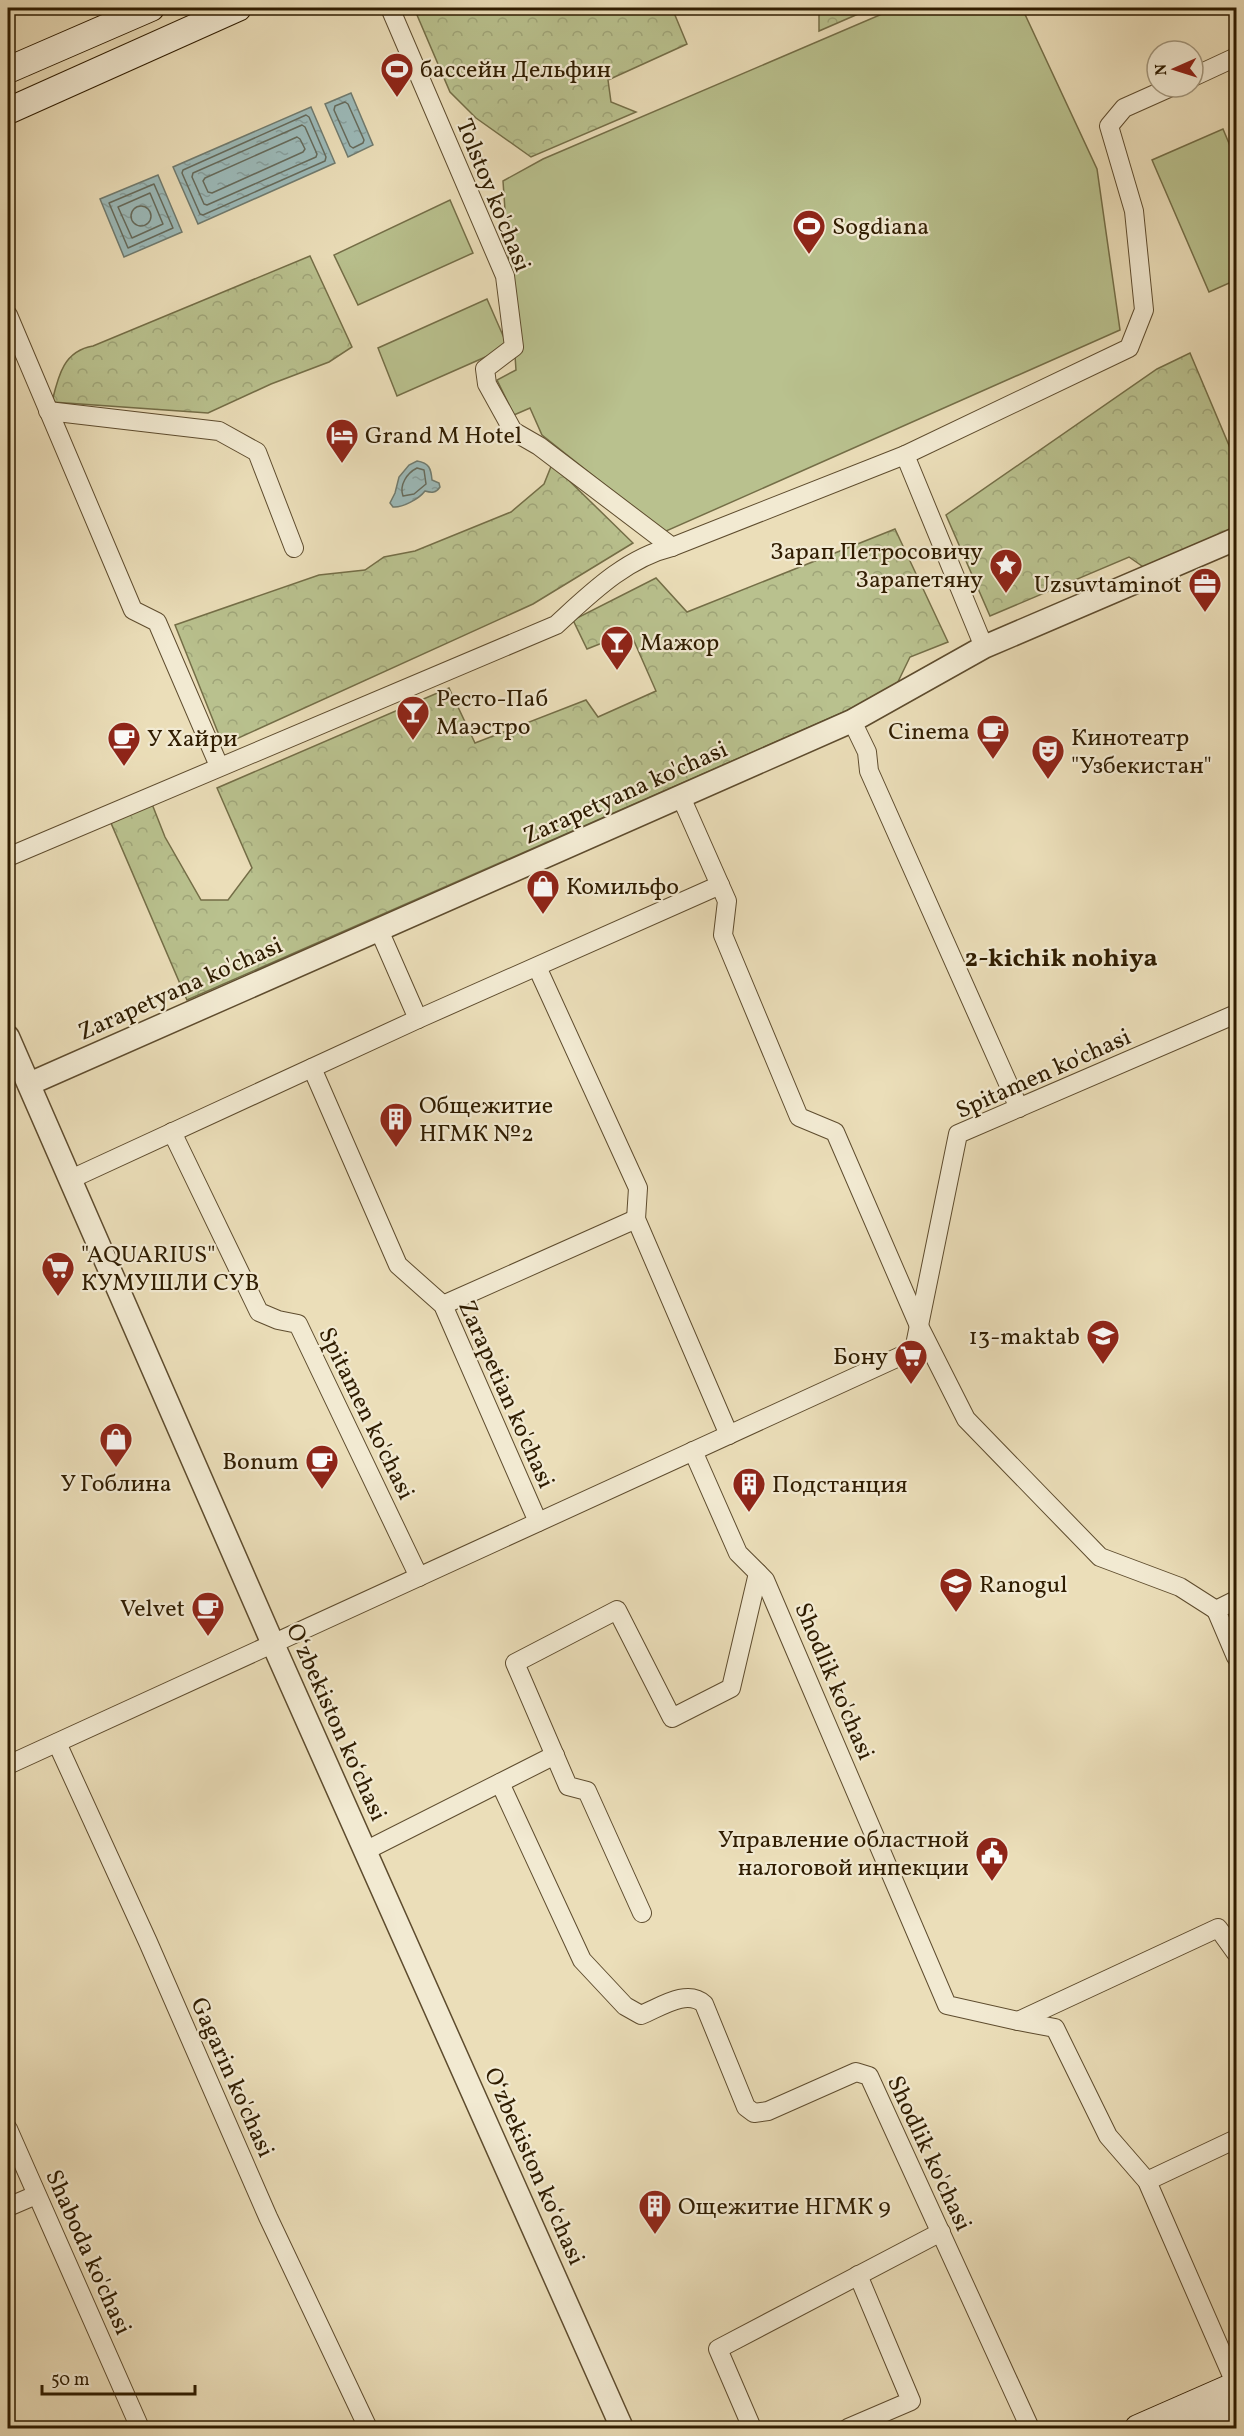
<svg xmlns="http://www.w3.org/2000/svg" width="1244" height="2436" viewBox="0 0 1244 2436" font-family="Vollkorn,serif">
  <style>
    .forest { fill: url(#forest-crowns); stroke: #746e47; stroke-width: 1.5 }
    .park { fill: #b9c18e; stroke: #746e47; stroke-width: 1.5 }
    .water { fill: url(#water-ripples); stroke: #707b6f; stroke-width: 1.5 }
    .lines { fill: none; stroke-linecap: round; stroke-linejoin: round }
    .shore { stroke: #666b5c; stroke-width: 1.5 }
    .minor-casing { stroke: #5e4c2e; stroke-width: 20 }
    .tertiary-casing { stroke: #5e4c2e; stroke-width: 25 }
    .secondary-casing { stroke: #2f1c00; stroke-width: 28 }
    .minor { stroke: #f2ead2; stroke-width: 18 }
    .tertiary { stroke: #f2ead2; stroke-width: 22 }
    .secondary { stroke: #f2ead2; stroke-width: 26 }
    .labels { text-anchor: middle; stroke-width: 4.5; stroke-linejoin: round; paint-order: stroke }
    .poi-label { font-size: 24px; fill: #2f1c00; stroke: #f2ead2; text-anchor: start }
    .street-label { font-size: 24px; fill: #2f1c00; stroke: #f2ead2 }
    .neighbourhood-label { font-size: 26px; font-weight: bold; fill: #2f1c00; stroke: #f2ead2 }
  </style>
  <defs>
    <pattern id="forest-crowns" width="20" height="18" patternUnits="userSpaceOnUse" patternTransform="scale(1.5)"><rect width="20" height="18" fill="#b9c18e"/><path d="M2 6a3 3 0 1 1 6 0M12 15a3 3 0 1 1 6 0" fill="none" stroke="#9fa579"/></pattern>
    <pattern id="water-ripples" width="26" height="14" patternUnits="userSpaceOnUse" patternTransform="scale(1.5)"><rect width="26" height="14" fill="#9cbab9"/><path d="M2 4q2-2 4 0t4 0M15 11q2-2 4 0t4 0" fill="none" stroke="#879f9d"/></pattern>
  </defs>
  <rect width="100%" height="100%" fill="#ebdeb9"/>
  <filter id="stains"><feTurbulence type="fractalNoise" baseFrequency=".00333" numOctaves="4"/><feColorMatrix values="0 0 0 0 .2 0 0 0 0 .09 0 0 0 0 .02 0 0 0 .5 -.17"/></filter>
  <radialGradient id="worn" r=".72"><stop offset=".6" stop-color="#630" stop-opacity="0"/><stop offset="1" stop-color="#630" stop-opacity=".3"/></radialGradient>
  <g class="forest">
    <path d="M414,8h258l15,36 -79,36 3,22 25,10 -105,45 -55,-39 -26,-26z"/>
    <path d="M819,8h53l-53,23z"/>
    <path d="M310,256l42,91 -23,15 -58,22 -63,29 -156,-11c6,-25 11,-51 41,-56z"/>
    <path d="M1190,353l46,109v74l-84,37 -23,-16 -139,59 -44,-101 211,-146z"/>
    <path d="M552,464l81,79 -100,61 -310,141 -48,-120 144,-50 46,-5 19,-13 31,-6 96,-39 33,-28z"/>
    <path d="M895,529l53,113 -38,15 -16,33 -707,310 -76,-177 41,-19 13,33 36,63h27l24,-32 -35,-80 232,-100 26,55 111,-43 12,17 58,-26 -26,-59 -43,17 -14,-29 83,-42 31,34z"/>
  </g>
  <g class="park">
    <path d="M896,8h30l2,2 6,-2h88l75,161 23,161 -456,202 -122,-97 -12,-27 -16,7 -17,-35 19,-10 -13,-189 40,-22z"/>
    <path d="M1223,129l13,31v120l-27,12 -57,-132z"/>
    <path d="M450,200l23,53 -115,52 -24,-50z"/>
    <path d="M487,299l21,48 -111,49 -19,-48z"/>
  </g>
  <g class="water">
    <path d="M351,93l22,52 -25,12 -23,-53z"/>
    <path d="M311,107l24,56 -137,61 -25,-57z"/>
    <path d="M158,175l24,57 -58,25 -24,-58z"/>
    <path d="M417,461c12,2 14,7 15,19l7,3 1,4c-4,6 -8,6 -15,4 -6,8 -23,17 -32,16l-3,-4 5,-10 4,-16 10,-12z"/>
  </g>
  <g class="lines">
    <g class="shore">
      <path d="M345,102l3,2 16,36 -1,3 -10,5 -3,-2 -16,-36 1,-4z"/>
      <path d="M306,115l3,2 17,40 -1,4 -122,54 -3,-1 -18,-41 1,-3z"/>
      <path d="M302,125l3,2 12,27 -1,3 -109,48 -3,-1 -12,-27 1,-4z"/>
      <path d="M297,137l3,2 5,10 -2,3 -91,41 -4,-1 -5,-11 2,-3z"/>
      <path d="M154,184l19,44 -45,20 -19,-45z"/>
      <path d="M150,193l13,31 -31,14 -14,-31z"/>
      <circle cx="141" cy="216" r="10"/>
      <path d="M417,468l7,2 2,14 -12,10 -11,2c-4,-11 4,-23 14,-28z"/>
    </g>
    <defs>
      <g id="minor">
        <path d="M390,8l115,268 9,71 -29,22 2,15 26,47 26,15 133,101"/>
        <path d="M1193,77l43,-20"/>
        <path d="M8,315l125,295 24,12 62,144"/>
        <path d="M48,411l171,20 38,21 37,96"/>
        <path d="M984,647l-79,-192 224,-107 15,-38 -10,-99 -25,-85 15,-18 47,-21"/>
        <path d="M852,721l15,31 2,19 150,337"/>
        <path d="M681,797l46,104 -4,34 76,182 36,15 84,194 47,93 134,138 80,30 36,23"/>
        <path d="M8,857l548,-232c34,-31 70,-67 116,-78l233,-92"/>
        <path d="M379,930l39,89"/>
        <path d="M537,967l101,221 -2,31 93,216"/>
        <path d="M312,1068l86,197 45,40 95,217"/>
        <path d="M172,1132l87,180 19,8 20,4 121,253"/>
        <path d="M71,1179l347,-160 302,-134"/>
        <path d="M443,1305l193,-86"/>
        <path d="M693,1451l45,102 27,27 182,425 71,16 200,-93 18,25"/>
        <path d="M1216,1610l20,47"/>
        <path d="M1216,1610l20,-10"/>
        <path d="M57,1743l91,199 120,275 100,211"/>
        <path d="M8,1765l906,-415 44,-216 278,-120"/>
        <path d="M500,1783l82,177 43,46 16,9c18,-7 46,-27 63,-11l42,103 8,6 14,-2 88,-39 13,4 161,352"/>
        <path d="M365,1851l190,-96"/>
        <path d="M642,1913l-55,-122 -19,-5 -53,-123 102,-53 55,108 59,-30 27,-115"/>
        <path d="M1018,2021l37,7 53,108 39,45 89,204"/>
        <path d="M8,2129l132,299"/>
        <path d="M1147,2181l89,-42"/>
        <path d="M8,2207l28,-12"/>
        <path d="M752,2428l-34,-79 223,-117"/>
        <path d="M848,2428l63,-27 -53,-126"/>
      </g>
      <g id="tertiary">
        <path d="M8,1037l265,607 349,784"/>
        <path d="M29,1084l823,-363 132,-74 252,-108"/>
      </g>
      <g id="secondary">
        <path d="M8,70l143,-62"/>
        <path d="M8,111l230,-103"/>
        <path d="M1138,2428l98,-43"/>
        <path d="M1186,2428l50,-22"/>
      </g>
    </defs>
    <use href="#minor" class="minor-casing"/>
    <use href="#tertiary" class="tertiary-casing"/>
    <use href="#secondary" class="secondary-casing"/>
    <use href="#minor" class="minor"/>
    <use href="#tertiary" class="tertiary"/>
    <use href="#secondary" class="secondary"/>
  </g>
  <defs>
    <symbol id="stadium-pin" viewBox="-11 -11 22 30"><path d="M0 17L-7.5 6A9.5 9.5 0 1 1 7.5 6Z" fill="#8f2418" stroke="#f2ead2"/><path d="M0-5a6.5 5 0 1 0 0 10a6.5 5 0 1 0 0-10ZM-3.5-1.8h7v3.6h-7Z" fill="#fff"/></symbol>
    <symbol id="hotel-pin" viewBox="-11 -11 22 30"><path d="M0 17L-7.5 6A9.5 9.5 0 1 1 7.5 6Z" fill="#8f2418" stroke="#f2ead2"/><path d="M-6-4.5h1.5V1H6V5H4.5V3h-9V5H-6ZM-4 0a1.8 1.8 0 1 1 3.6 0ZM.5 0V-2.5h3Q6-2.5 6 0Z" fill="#fff"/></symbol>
    <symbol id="sight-pin" viewBox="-11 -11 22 30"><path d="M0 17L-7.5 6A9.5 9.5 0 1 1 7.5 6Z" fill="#8f2418" stroke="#f2ead2"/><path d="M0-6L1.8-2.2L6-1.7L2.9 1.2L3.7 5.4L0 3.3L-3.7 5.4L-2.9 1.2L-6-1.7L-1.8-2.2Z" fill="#fff"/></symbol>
    <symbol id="office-pin" viewBox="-11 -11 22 30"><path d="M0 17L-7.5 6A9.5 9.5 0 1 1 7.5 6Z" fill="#8f2418" stroke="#f2ead2"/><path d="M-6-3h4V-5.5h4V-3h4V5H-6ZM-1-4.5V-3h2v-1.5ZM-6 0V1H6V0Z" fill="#fff"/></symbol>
    <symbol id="bar-pin" viewBox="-11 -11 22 30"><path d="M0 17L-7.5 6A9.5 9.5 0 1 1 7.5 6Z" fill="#8f2418" stroke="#f2ead2"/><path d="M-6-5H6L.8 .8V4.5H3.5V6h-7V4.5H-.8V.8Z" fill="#fff"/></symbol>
    <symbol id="cafe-pin" viewBox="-11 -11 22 30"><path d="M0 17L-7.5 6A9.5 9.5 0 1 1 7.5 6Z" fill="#8f2418" stroke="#f2ead2"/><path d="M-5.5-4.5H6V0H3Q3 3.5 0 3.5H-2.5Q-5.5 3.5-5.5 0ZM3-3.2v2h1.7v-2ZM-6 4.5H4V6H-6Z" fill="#fff"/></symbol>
    <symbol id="theatre-pin" viewBox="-11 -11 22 30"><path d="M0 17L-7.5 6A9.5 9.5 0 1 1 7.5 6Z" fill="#8f2418" stroke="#f2ead2"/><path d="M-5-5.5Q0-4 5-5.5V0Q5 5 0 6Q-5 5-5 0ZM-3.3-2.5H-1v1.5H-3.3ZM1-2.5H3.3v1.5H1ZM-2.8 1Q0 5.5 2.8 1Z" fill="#fff"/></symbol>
    <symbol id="shop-pin" viewBox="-11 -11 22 30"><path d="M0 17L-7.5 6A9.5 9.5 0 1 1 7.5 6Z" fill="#8f2418" stroke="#f2ead2"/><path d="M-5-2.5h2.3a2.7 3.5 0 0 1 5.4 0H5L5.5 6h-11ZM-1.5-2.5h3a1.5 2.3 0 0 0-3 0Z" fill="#fff"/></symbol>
    <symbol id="building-pin" viewBox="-11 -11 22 30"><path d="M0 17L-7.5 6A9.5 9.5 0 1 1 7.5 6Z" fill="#8f2418" stroke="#f2ead2"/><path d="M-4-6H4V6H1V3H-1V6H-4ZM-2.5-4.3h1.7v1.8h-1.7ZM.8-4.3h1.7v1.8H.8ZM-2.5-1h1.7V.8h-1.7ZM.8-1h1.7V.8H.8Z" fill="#fff"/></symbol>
    <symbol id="supermarket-pin" viewBox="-11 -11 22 30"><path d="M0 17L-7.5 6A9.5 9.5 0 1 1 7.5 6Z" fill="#8f2418" stroke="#f2ead2"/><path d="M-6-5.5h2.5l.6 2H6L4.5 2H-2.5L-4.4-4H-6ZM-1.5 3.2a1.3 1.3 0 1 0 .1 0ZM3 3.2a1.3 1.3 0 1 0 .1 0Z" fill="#fff"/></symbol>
    <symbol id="school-pin" viewBox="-11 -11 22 30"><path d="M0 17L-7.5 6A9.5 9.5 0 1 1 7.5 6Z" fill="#8f2418" stroke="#f2ead2"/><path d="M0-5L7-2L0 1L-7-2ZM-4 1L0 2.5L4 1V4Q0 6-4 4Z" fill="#fff"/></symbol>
    <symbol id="civic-pin" viewBox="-11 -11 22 30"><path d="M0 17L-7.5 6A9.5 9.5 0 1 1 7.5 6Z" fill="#8f2418" stroke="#f2ead2"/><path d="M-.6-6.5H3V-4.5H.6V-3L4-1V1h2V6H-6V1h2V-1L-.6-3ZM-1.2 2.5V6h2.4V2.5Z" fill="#fff"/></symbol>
  </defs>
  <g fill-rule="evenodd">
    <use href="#stadium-pin" x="378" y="50" width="38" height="52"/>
    <use href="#stadium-pin" x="790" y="207" width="38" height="52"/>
    <use href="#hotel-pin" x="323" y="416" width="38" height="52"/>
    <use href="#sight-pin" x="987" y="546" width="38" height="52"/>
    <use href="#office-pin" x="1186" y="565" width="38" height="52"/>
    <use href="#bar-pin" x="598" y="623" width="38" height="52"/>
    <use href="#bar-pin" x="394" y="693" width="38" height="52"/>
    <use href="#cafe-pin" x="974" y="712" width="38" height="52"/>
    <use href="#cafe-pin" x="105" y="719" width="38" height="52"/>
    <use href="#theatre-pin" x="1029" y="732" width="38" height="52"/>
    <use href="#shop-pin" x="524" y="867" width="38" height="52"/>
    <use href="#building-pin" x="377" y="1100" width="38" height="52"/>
    <use href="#supermarket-pin" x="39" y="1249" width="38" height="52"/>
    <use href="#school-pin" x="1084" y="1317" width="38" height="52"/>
    <use href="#supermarket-pin" x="892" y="1337" width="38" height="52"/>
    <use href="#shop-pin" x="97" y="1420" width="38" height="52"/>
    <use href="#cafe-pin" x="303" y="1442" width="38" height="52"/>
    <use href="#building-pin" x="730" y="1465" width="38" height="52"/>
    <use href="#school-pin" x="937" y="1565" width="38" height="52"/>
    <use href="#cafe-pin" x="189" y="1589" width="38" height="52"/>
    <use href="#civic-pin" x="973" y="1834" width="38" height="52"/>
    <use href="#building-pin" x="636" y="2187" width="38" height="52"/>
  </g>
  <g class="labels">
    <g class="poi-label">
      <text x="420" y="77">бассейн Дельфин</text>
      <text x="832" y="234">Sogdiana</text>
      <text x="365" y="443">Grand M Hotel</text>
      <text x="983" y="559" text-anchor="end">Зарап Петросовичу<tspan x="983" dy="28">Зарапетяну</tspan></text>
      <text x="1182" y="592" text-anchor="end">Uzsuvtaminot</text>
      <text x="640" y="650">Мажор</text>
      <text x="436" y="706">Ресто-Паб<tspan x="436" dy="28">Маэстро</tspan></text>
      <text x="970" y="739" text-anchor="end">Cinema</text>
      <text x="1071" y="745">Кинотеатр<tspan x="1071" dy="28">"Узбекистан"</tspan></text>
      <text x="147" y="746">У Хайри</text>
      <text x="566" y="894">Комильфо</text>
      <text x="419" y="1113">Общежитие<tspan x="419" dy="28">НГМК №2</tspan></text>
      <text x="81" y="1262">"AQUARIUS"<tspan x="81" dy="28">КУМУШЛИ СУВ</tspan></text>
      <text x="1080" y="1344" text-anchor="end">13-maktab</text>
      <text x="888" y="1364" text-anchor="end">Бону</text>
      <text x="299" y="1469" text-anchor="end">Bonum</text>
      <text x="116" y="1491" text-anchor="middle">У Гоблина</text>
      <text x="772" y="1492">Подстанция</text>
      <text x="979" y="1592">Ranogul</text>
      <text x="185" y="1616" text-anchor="end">Velvet</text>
      <text x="969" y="1847" text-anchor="end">Управление областной<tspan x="969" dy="28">налоговой инпекции</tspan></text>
      <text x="678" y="2214">Ощежитие НГМК 9</text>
    </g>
    <g class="street-label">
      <text transform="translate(494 195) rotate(68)" y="8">Tolstoy ko'chasi</text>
      <text transform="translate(625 792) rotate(-24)" y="8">Zarapetyana ko'chasi</text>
      <text transform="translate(180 988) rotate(-24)" y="8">Zarapetyana ko'chasi</text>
      <text transform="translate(1043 1073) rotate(-24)" y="8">Spitamen ko'chasi</text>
      <text transform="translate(507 1394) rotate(66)" y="8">Zarapetian ko'chasi</text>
      <text transform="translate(367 1413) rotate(64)" y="8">Spitamen ko'chasi</text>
      <text transform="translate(835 1681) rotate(67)" y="8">Shodlik ko'chasi</text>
      <text transform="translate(337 1722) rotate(66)" y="8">O‘zbekiston ko‘chasi</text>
      <text transform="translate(233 2077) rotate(66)" y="8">Gagarin ko'chasi</text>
      <text transform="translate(930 2153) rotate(65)" y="8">Shodlik ko'chasi</text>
      <text transform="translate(535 2166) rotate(66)" y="8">O‘zbekiston ko‘chasi</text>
      <text transform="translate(89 2252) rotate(66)" y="8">Shaboda ko'chasi</text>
    </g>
    <g class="neighbourhood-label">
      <text x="1061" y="966">2-kichik nohiya</text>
    </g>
  </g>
  <rect width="1244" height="2436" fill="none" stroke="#ebdeb9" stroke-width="30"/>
  <rect x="9" y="9" width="1226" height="2418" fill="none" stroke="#2f1c00" stroke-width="3"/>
  <rect x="15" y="15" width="1214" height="2406" fill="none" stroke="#2f1c00" stroke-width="1.5"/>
  <g transform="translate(1175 69) rotate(267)"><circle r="28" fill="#f2ead2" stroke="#a4987e" stroke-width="1.5"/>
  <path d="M0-4.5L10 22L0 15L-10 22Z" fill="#8f2418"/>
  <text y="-9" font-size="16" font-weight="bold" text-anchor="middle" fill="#2f1c00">N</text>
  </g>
  <path d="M42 2385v9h153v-9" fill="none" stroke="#2f1c00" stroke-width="3"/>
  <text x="51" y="2385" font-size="18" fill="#2f1c00" stroke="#f2ead2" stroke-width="4.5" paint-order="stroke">50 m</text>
  <rect width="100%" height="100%" filter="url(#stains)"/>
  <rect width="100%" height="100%" fill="url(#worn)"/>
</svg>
